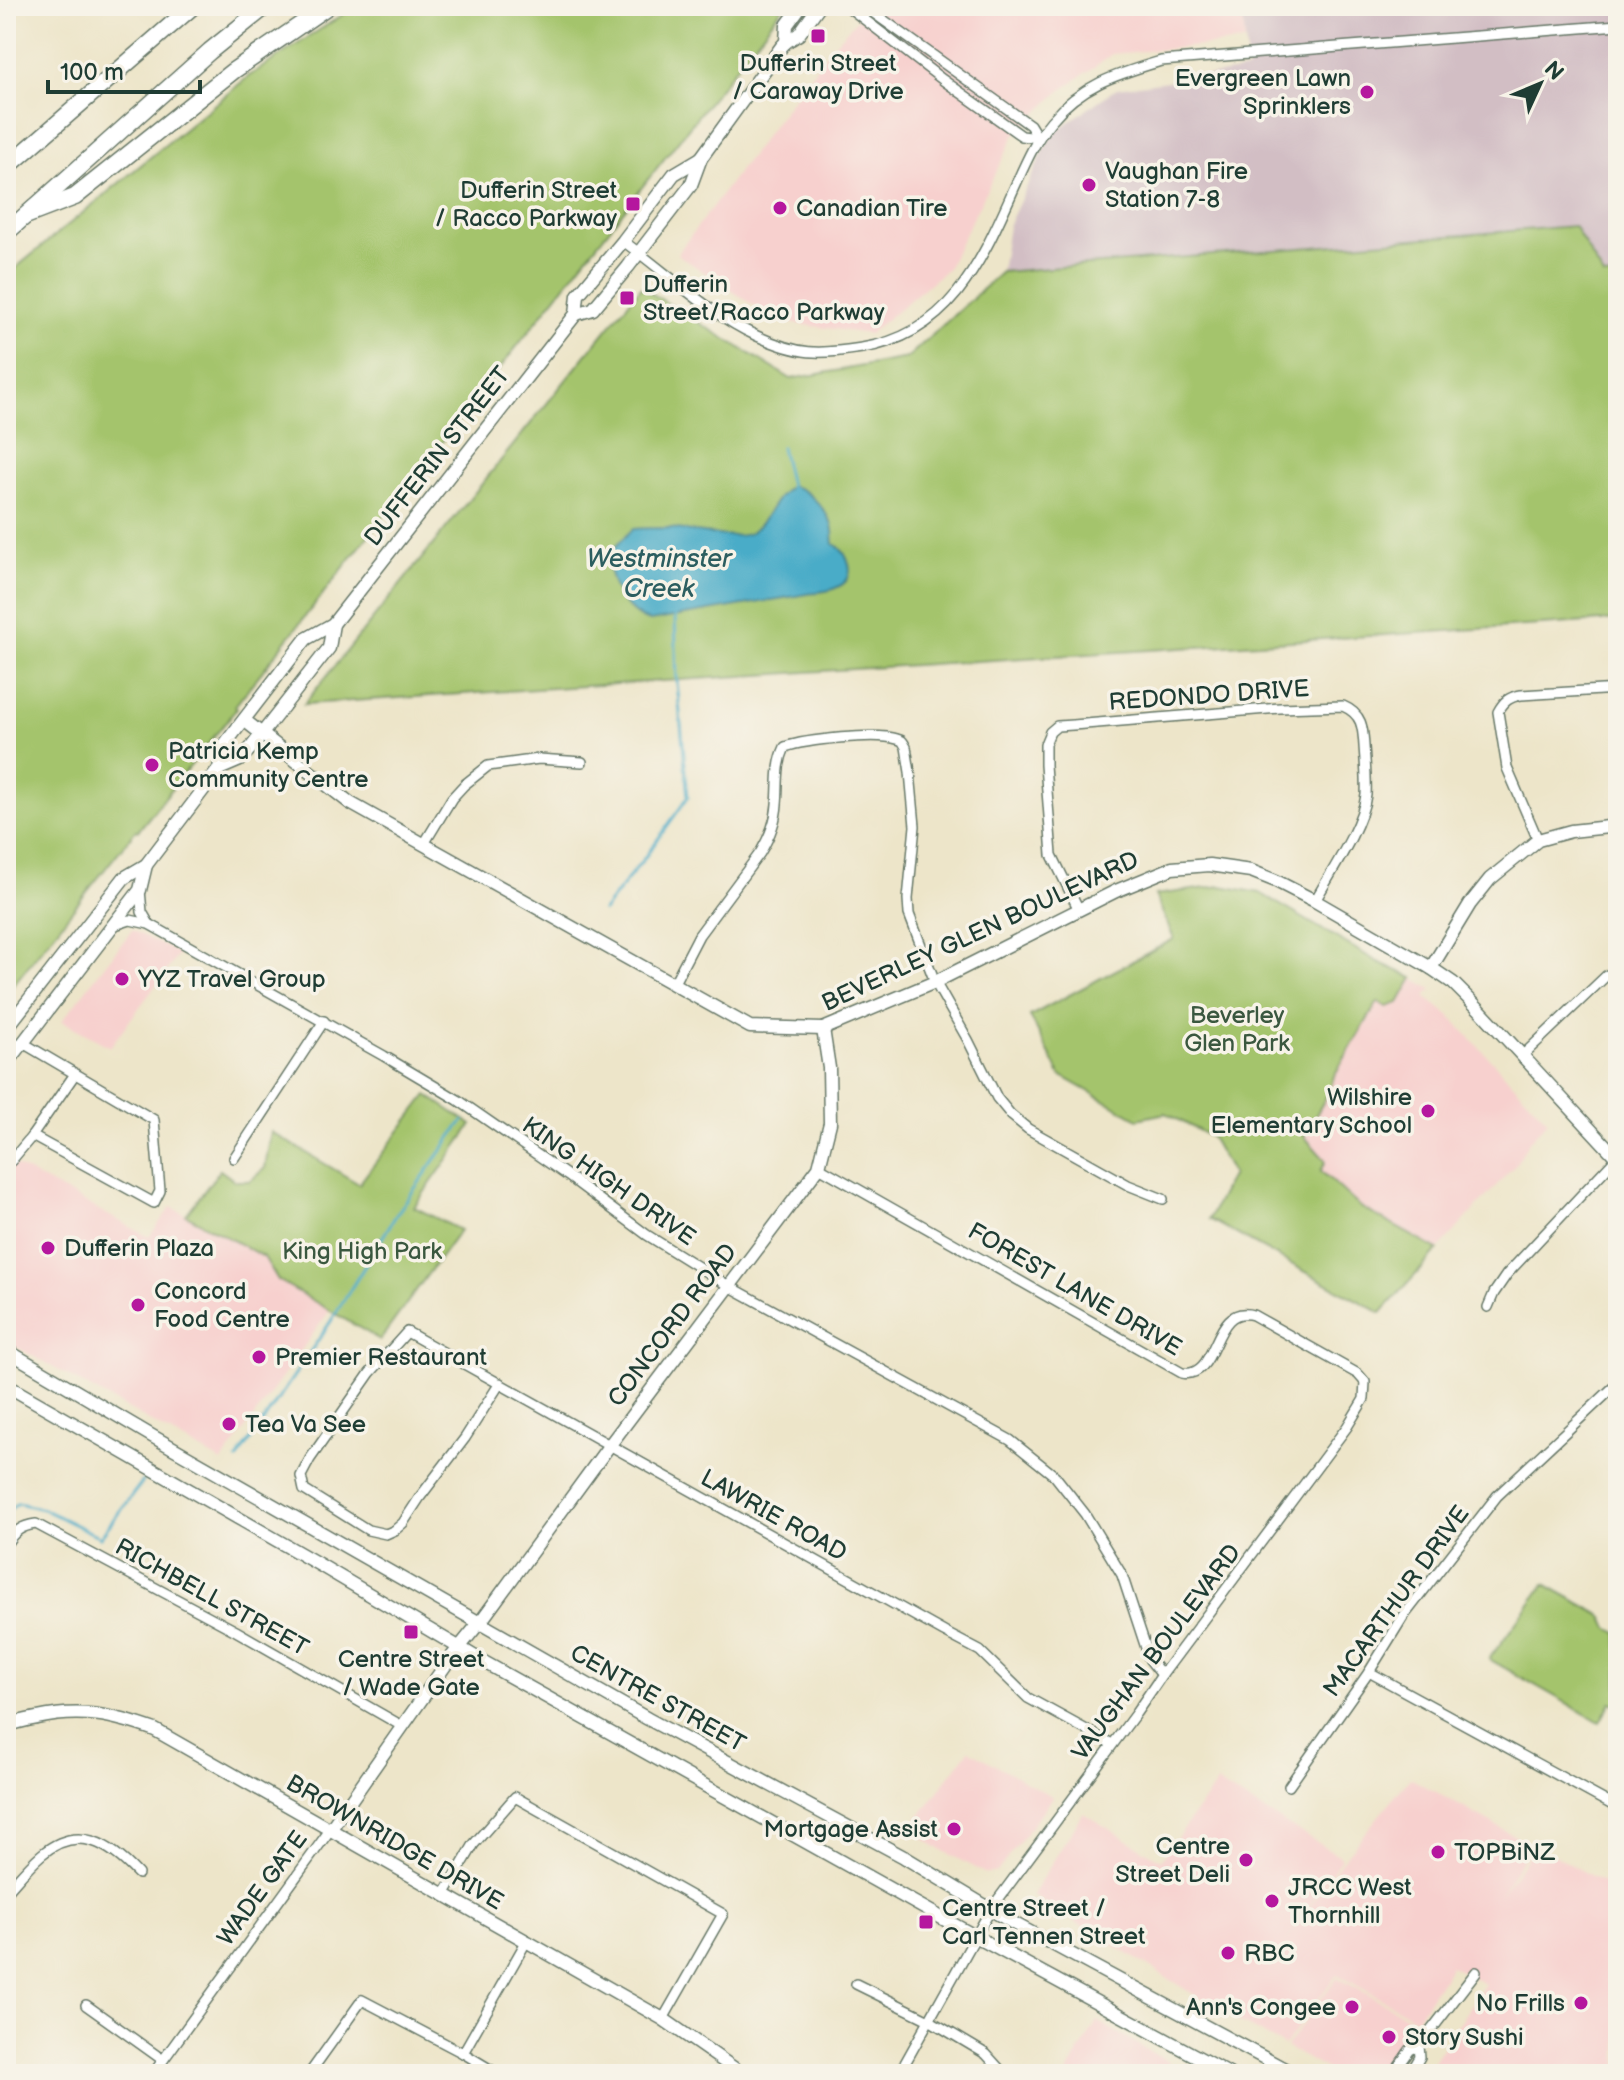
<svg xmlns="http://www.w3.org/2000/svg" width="1624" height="2080" viewBox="0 0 1624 2080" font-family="'Balsamiq Sans',sans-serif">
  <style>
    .built { fill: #f7d0ce }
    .industrial { fill: #d2bec4 }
    .green { fill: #a4c46c; stroke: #628050; stroke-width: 2 }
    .water { fill: #49acc8; stroke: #34747e; stroke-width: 2 }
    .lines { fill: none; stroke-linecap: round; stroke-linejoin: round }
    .stream { stroke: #49acc8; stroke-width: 3 }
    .street-casing { stroke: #677868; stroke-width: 12 }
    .secondary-casing { stroke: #677868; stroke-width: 15 }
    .highway-casing { stroke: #677868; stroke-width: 19 }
    .street { stroke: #fff; stroke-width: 9 }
    .secondary { stroke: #fff; stroke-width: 12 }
    .highway { stroke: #fff; stroke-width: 16 }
    .poi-dot { fill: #b5179e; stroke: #f7f3e8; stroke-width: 3 }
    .labels { text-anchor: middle; stroke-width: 7; stroke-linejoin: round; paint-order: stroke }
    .poi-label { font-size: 24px; fill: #1f3d34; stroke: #f7f3e8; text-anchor: start }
    .street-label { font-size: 24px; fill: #1f3d34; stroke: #f7f3e8 }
    .park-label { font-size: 24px; fill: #3a583f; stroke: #f7f3e8 }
    .water-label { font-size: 26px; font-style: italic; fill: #2c5e60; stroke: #f7f3e8 }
  </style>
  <rect width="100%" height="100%" fill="#f7f3e8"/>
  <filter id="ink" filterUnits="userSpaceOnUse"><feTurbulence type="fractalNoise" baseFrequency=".0125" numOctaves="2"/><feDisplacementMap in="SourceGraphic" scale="16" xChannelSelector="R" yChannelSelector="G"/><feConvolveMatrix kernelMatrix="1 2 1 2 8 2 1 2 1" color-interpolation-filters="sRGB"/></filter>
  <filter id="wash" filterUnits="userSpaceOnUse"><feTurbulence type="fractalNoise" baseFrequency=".006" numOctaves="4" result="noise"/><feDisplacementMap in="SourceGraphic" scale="32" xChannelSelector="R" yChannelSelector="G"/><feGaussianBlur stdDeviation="1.8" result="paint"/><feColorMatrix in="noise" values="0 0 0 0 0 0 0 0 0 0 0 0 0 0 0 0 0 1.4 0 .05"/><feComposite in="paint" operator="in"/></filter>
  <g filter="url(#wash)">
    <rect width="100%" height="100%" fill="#ede5c9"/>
    <g class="built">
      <path d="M870,6h372l3,36 -133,12 -54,39 -44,43 -67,133 -78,65 -92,-13 -100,-67 156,-209z"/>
      <path d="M132,930l47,24 -69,93 -48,-26z"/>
      <path d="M1413,978l19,11 -7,8 25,19 98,105 -18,19 -15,25 -77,85 -78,-43 -40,-37 -16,-33 26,-47 4,-14 45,-75 20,2z"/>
      <path d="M6,1160l143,77 22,-30 93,50 14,23 52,30 -108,152 -216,-121z"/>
      <path d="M969,1750l84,47 -56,75 -11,2 -48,-26 -28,-19z"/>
      <path d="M1410,1778l121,67 -33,52 38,-52 82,46v183h-193l60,-90 -34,-18 -35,53 -79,-45 -53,72 -52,-28 -200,-123 51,-82 78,47 56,-77 125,74 -59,88 61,-87z"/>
      <path d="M1337,1977l78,44 -33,53h-48l-48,-27z"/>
      <path d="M1097,2021l85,49 -3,4h-112z"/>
    </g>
    <path class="industrial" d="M1242,6h376v270l-14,1 -30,-51 -573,46 7,-46 44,-92 65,-46 131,-18z"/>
    <g class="green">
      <path d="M356,6h428l-549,700 2,2 -99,123 -2,-1 -130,164v-718l243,-200z"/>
      <path d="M1574,226l30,51 14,-1v344l-1314,84 337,-417 150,92 116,-21 94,-86z"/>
      <path d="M1221,886l39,7 118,69 35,16 -14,25 -12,4 -9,-5 -44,74 -4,14 -26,46 22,25 -5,10 39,36 78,43 -57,63 -172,-94 23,-45 -21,-37 -45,-24 -28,6 -78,-44 -30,-59 144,-77 -19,-44z"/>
      <path d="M427,1095l45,30 -58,82 46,23 -80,110 -102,-60 -14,-23 -78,-42 34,-45 15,11h15l15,-13 6,-36 88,52z"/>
      <path d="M1545,1584l58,32 6,12 9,5v72l-7,-3 -11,20 -111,-63z"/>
    </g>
    <path class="water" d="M791,486c17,3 33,21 40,37 3,6 2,14 3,21 10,5 20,22 14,34 -3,7 -11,9 -17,12l-181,31c-24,-5 -47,-43 -39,-67 4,-10 14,-17 22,-25 12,-1 25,-1 37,-1 19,2 66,13 80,5 18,-12 24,-37 41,-47z"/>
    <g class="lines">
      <g class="stream">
        <path d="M781,447l10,43"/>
        <path d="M603,911l45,-58 40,-56 -11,-115 -2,-66"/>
        <path d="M237,1460l94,-139 67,-109 65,-91"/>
        <path d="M6,1512l12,-9 25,6 57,28 43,-56"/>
      </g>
    </g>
  </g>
  <g filter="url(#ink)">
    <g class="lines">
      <defs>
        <g id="street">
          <path d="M847,6l96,74 76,54 3,2 16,2"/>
          <path d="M864,6l166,119 8,13"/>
          <path d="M623,241c43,31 86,73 134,95 42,19 61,19 105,12 91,-14 121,-91 154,-164 10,-22 20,-45 35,-63 31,-37 67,-47 110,-60l457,-36"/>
          <path d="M1538,840l-31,-72 -9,-56c6,-11 11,-15 23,-17l97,-6"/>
          <path d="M424,844l28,-46 12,-13 24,-19 51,-7 43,3"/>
          <path d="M140,890l2,22 7,12"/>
          <path d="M1079,910l-27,-55 -7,-90v-21l5,-12 7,-6 16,-1 207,-17 63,-2c19,8 20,21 21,40 1,16 3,33 2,49 -4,32 -35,77 -51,106"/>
          <path d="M112,926l18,-6 19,4 235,132 74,44 110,76 79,59 82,51 281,154 45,36 30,38 37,61 28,85 12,15"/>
          <path d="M673,985l26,-50 61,-82c9,-15 16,-31 17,-49 2,-20 -1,-38 8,-57 20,-7 92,-15 112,-8 7,2 5,2 9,8l4,25 5,54 -7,73 1,15 26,68 33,58 29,58 14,17 17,14 100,56 35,14"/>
          <path d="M23,1043l131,77 6,71 -6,12 -122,-67"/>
          <path d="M1522,1056l84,-80 12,-7"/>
          <path d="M234,1158l90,-137"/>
          <path d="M11,1161l21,-25 43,-62"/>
          <path d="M819,1167l363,206c38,7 29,-70 71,-58l105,59 7,8 -1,17 -17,28 -185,248 -26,38 -145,196 -92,165"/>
          <path d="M1488,1307l6,-14 13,-19 111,-118"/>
          <path d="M500,1383l-35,55 -45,59 -17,26 -8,7 -9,4 -18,-4 -64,-40 -3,-14 9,-17 60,-86 37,-41 537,300 36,19 48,47 84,46"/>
          <path d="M6,1544c9,-13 15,-18 30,-20l200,107 166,95"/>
          <path d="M1369,1672l249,136"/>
          <path d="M1289,1786l80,-114 34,-55 94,-121 121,-113"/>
          <path d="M6,1892c11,-12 22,-26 35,-37 37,-32 69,-11 97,19"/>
          <path d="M444,1895l30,-51 41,-47 208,117 -60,105"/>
          <path d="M856,1984l73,36 57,34 18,20"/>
          <path d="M86,2005l77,55"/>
          <path d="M463,2053l63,-111"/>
          <path d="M153,2074l177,-244"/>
          <path d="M309,2074l53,-74 101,53 35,21"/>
          <path d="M1393,2074l17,-24 9,-4 57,-74"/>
          <path d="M1410,2074l10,-17 -1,-11"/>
        </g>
        <g id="secondary">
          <path d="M786,42l1,-17 14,-19"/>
          <path d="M576,314l17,-5 35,-42 63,-82 10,-27 81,-112 4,-4 13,-8 20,-28"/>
          <path d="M244,720l106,83 400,224 73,2 112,-47 181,-91 56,-23 37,-3 42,6 25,10 39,20 116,67 22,15 25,25 140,151"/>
          <path d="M219,769l3,-21 84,-109 27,-15 243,-310 2,-19 45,-54 51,-67 27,-16"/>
          <path d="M1431,968l39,-64 20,-25 48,-39 33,-9 47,-5"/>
          <path d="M6,1029l118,-151 22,-13 73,-96 21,-9 10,-11 79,-101 4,-24"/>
          <path d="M6,1065l134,-175 6,-25"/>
          <path d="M6,1350l146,86 496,283 256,138 111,67 279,150"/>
          <path d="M6,1385l314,180 162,96 467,261 280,152"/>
          <path d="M6,1726c10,-4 20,-6 31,-8 44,-10 76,-3 118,12l508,289 79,55"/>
          <path d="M330,1830l119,-170 35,-43 125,-171 210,-279 11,-44 -1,-55 -6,-39"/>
        </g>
        <g id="highway">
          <path d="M6,168l187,-162"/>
          <path d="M28,215l47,-18 158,-126 95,-65"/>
          <path d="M6,233l204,-182 56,-45"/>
        </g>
      </defs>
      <use href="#street" class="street-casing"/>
      <use href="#secondary" class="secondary-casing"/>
      <use href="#highway" class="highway-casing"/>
      <use href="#street" class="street"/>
      <use href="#secondary" class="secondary"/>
      <use href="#highway" class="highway"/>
    </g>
  </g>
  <g class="poi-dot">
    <rect x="810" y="28" width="16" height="16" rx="4"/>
    <circle cx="1367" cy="92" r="8"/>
    <circle cx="1089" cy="185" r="8"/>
    <rect x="625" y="196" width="16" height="16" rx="4"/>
    <circle cx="780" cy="208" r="8"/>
    <rect x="619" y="290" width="16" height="16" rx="4"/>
    <circle cx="152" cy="765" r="8"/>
    <circle cx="122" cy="979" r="8"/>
    <circle cx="1428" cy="1111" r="8"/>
    <circle cx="48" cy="1248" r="8"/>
    <circle cx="138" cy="1305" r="8"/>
    <circle cx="259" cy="1357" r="8"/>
    <circle cx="229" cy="1424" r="8"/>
    <rect x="403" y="1624" width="16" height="16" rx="4"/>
    <circle cx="954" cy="1829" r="8"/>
    <circle cx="1438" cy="1852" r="8"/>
    <circle cx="1246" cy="1860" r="8"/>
    <circle cx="1272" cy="1901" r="8"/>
    <rect x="918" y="1914" width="16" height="16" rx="4"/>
    <circle cx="1228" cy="1953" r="8"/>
    <circle cx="1581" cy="2003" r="8"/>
    <circle cx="1352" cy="2007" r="8"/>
    <circle cx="1389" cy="2037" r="8"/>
  </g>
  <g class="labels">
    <g class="poi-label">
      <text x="818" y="71" text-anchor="middle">Dufferin Street<tspan x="818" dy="28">/ Caraway Drive</tspan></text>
      <text x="1351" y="86" text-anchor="end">Evergreen Lawn<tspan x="1351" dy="28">Sprinklers</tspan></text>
      <text x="1105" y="179">Vaughan Fire<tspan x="1105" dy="28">Station 7-8</tspan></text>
      <text x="617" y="198" text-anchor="end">Dufferin Street<tspan x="617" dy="28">/ Racco Parkway</tspan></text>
      <text x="796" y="216">Canadian Tire</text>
      <text x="643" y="292">Dufferin<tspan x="643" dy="28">Street/Racco Parkway</tspan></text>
      <text x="168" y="759">Patricia Kemp<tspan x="168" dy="28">Community Centre</tspan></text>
      <text x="138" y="987">YYZ Travel Group</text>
      <text x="1412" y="1105" text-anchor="end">Wilshire<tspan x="1412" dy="28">Elementary School</tspan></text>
      <text x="64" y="1256">Dufferin Plaza</text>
      <text x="154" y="1299">Concord<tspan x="154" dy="28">Food Centre</tspan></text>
      <text x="275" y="1365">Premier Restaurant</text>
      <text x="245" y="1432">Tea Va See</text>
      <text x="411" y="1667" text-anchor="middle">Centre Street<tspan x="411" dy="28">/ Wade Gate</tspan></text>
      <text x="938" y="1837" text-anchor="end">Mortgage Assist</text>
      <text x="1230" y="1854" text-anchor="end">Centre<tspan x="1230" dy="28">Street Deli</tspan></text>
      <text x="1454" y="1860">TOPBiNZ</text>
      <text x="1288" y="1895">JRCC West<tspan x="1288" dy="28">Thornhill</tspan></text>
      <text x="942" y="1916">Centre Street /<tspan x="942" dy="28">Carl Tennen Street</tspan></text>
      <text x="1244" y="1961">RBC</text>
      <text x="1565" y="2011" text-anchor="end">No Frills</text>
      <text x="1336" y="2015" text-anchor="end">Ann's Congee</text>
      <text x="1405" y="2045">Story Sushi</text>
    </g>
    <g class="street-label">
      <text transform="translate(437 456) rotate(-52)" y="8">DUFFERIN STREET</text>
      <text transform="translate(1209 695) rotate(-4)" y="8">REDONDO DRIVE</text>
      <text transform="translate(980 931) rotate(-25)" y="8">BEVERLEY GLEN BOULEVARD</text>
      <text transform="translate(609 1181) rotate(35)" y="8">KING HIGH DRIVE</text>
      <text transform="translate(1075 1289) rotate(30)" y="8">FOREST LANE DRIVE</text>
      <text transform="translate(672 1325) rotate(-53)" y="8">CONCORD ROAD</text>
      <text transform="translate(774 1515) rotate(29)" y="8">LAWRIE ROAD</text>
      <text transform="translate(212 1597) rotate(29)" y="8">RICHBELL STREET</text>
      <text transform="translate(1396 1601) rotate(-54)" y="8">MACARTHUR DRIVE</text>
      <text transform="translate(1156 1652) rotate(-53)" y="8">VAUGHAN BOULEVARD</text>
      <text transform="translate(658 1698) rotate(29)" y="8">CENTRE STREET</text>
      <text transform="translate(395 1842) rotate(30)" y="8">BROWNRIDGE DRIVE</text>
      <text transform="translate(262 1888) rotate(-54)" y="8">WADE GATE</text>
    </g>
    <g class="park-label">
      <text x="1237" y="1023">Beverley<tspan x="1237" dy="28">Glen Park</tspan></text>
      <text x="362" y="1259">King High Park</text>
    </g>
    <g class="water-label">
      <text x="659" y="567">Westminster<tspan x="659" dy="30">Creek</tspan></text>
    </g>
  </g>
  <rect width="1624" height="2080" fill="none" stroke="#f7f3e8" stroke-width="32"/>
  <g transform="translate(1540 84) rotate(46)" stroke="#f7f3e8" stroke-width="6" paint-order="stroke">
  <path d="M0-6L14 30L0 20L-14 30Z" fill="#1f3d34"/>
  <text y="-12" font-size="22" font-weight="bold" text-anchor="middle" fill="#1f3d34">N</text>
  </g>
  <path d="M48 80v12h152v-12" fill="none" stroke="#1f3d34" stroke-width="4"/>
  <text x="60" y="80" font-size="24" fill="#1f3d34" stroke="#f7f3e8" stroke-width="6" paint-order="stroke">100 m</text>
</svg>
